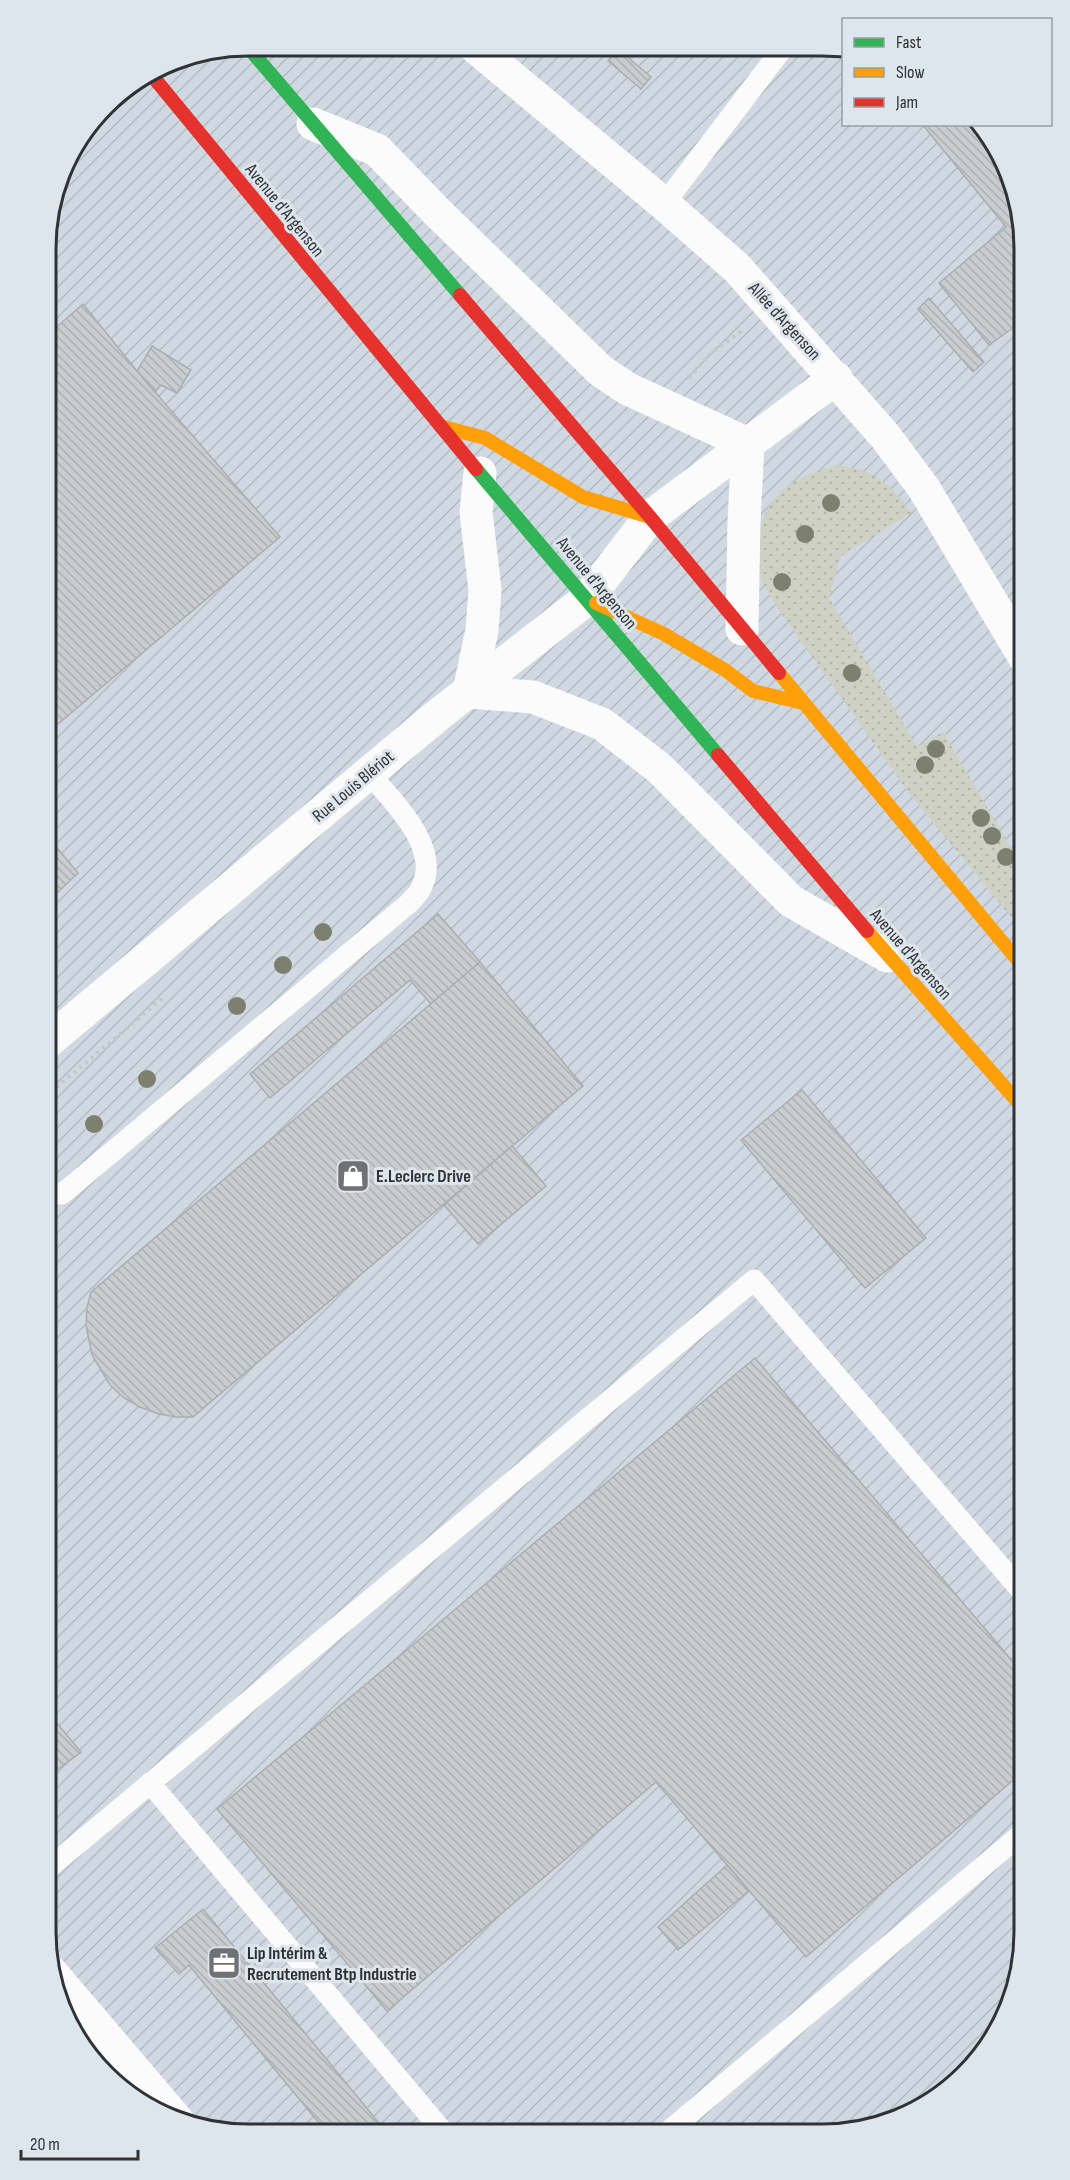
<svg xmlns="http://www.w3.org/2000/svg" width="1070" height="2180" viewBox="0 0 1070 2180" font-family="'Sofia Sans Condensed',sans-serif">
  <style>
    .industrial { fill: url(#industrial-furrows) }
    .grass { fill: url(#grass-dots) }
    .building { fill: url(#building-back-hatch); stroke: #abaeb1; stroke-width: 1.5 }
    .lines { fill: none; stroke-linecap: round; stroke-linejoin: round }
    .path { stroke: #c5c7c9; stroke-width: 4; stroke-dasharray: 3 4.5; stroke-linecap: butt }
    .lane { stroke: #fbfbfc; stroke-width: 21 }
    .street { stroke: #fbfbfc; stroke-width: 33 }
    .fast { stroke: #30b455; stroke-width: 14 }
    .slow { stroke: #ff9f0a; stroke-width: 14 }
    .jam { stroke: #e5322d; stroke-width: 14 }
    .tree { fill: #7e806f }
    .labels { text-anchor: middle; stroke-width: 6; stroke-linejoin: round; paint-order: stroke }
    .street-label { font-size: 18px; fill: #303336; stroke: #dee6ed }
    .poi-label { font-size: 18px; font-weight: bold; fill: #303336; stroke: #dee6ed; text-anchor: start }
    .rim { fill: none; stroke: #303336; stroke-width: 3 }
  </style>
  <defs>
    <pattern id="industrial-furrows" width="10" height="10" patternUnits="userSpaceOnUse" patternTransform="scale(1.5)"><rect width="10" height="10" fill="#d0d9e2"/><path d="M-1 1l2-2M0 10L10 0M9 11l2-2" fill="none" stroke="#b3bbc2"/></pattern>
    <pattern id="grass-dots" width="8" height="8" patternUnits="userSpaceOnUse" patternTransform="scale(1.5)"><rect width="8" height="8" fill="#ced1c4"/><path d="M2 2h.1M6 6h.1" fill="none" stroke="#b1b4a9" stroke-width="1.8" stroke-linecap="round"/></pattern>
    <pattern id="building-back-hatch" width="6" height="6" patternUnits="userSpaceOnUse" patternTransform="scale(1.5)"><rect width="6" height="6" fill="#cacdd0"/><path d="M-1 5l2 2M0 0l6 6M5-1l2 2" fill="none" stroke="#aeb0b3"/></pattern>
  </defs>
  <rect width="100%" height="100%" fill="#e2e6ea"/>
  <path class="industrial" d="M247,45l596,4 1,75 132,1 38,58 11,64v1699l-11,52 -31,58 -48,45 -48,23 -64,11 -602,-2 -63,-19 -44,-29 -58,-88 -11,-64v-1699l21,-76 48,-63 56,-35z"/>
  <path class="grass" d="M839,465c37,7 51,17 72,48l-70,43 -12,42 88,149 26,-15 82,140v62l-116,-141 -133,-187c-7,-12 -15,-24 -18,-37 -2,-7 0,-16 0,-23 3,-51 35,-70 81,-81z"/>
  <g class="building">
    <path d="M618,49l33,28 -10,12 -33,-28z"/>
    <path d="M922,124h54l38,59 11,64v72l-36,26 -50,-62 67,-56z"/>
    <path d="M929,298l55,64 -11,10 -55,-63z"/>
    <path d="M83,304l54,67 143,166 -235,198v-398z"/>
    <path d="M152,346l39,24 -14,23 -16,-8 -6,7 -18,-21z"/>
    <path d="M58,849l20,24 -21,20 -12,-13v-20z"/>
    <path d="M438,914l42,48 -49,42 -21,-24 -140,118 -20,-24z"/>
    <path d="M480,962l103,124 -390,331h-17l-17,-3 -19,-7 -16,-9 -14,-13 -18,-30 -6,-30 1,-18 4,-15z"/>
    <path d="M802,1090l124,148 -61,50 -124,-148z"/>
    <path d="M512,1146l34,40 -68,58 -34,-39z"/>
    <path d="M755,1358l270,318v94l-219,187 -150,-175 -269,229 -170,-202z"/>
    <path d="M45,1709l36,43 -36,27z"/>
    <path d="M727,1865l22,26 -71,59 -20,-23z"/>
    <path d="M203,1909l185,225h-60l-139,-169 -10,9 -24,-26z"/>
  </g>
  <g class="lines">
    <g class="path">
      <path d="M689,378l22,-25 32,-23"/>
      <path d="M45,1097l119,-100"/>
    </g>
    <g class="lane">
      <path d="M664,204l119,-156"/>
      <path d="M45,1192l17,2 346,-290c4,-4 9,-9 12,-14 24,-41 -27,-88 -51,-117"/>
      <path d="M150,1783l295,351"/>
      <path d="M45,1871l709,-591 271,315"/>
      <path d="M664,2135l361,-304"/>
    </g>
    <g class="street">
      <path d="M474,46l190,158 73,64 148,168 38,51 102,171"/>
      <path d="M313,124l64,26 60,62 164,159 27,18 120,55"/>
      <path d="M742,629l2,-107 4,-78"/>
      <path d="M469,692l64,5 69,27 57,44 132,133 96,55"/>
      <path d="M469,692l13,-62 3,-40 -9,-78 4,-39"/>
      <path d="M45,1044l393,-329 149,-116 63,-82 186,-139"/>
      <path d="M51,1972l126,148"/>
    </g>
    <g class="fast">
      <path d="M246,45l214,250"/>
      <path d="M476,469l242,286"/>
    </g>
    <g class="slow">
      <path d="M440,426l45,12 98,59 67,20"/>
      <path d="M596,603l68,31 61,36 28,21 50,12"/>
      <path d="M779,673l246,296"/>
      <path d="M867,931l158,179"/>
    </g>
    <g class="jam">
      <path d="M150,73l326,396"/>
      <path d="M460,295l190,222 129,156"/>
      <path d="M718,755l149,176"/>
    </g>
  </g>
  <g class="tree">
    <circle cx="831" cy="503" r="9"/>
    <circle cx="805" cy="534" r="9"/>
    <circle cx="782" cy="582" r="9"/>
    <circle cx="852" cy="673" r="9"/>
    <circle cx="936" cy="749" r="9"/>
    <circle cx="925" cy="765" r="9"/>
    <circle cx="981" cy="818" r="9"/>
    <circle cx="992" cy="836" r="9"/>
    <circle cx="1006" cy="857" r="9"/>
    <circle cx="323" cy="932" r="9"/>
    <circle cx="283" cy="965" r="9"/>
    <circle cx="237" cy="1006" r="9"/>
    <circle cx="147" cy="1079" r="9"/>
    <circle cx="94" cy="1124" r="9"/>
  </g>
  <defs>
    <symbol id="shop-square" viewBox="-11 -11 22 22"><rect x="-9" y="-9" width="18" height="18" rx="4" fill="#6e7275" stroke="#dee6ed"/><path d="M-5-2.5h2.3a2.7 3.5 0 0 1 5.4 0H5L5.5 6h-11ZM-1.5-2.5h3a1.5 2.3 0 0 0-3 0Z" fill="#fff"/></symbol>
    <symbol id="office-square" viewBox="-11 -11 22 22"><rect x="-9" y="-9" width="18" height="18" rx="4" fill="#6e7275" stroke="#dee6ed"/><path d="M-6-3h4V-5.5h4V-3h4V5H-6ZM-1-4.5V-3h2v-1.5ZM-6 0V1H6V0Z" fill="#fff"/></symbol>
  </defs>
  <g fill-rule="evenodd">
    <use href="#shop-square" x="334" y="1157" width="38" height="38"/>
    <use href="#office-square" x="205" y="1944" width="38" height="38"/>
  </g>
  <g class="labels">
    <g class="street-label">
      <text transform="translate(285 210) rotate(51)" y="6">Avenue d'Argenson</text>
      <text transform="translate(785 321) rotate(48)" y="6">Allée d’Argenson</text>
      <text transform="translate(597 583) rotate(50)" y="6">Avenue d'Argenson</text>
      <text transform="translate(353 786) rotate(-40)" y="6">Rue Louis Blériot</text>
      <text transform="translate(911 954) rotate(49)" y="6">Avenue d'Argenson</text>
    </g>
    <g class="poi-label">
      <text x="376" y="1182">E.Leclerc Drive</text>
      <text x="247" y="1959">Lip Intérim &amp;<tspan x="247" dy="21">Recrutement Btp Industrie</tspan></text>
    </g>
  </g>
  <path d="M0 0H1070V2180H0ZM248 56H822A192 192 0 0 1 1014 248V1932A192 192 0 0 1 822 2124H248A192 192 0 0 1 56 1932V248A192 192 0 0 1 248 56Z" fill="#dee6ed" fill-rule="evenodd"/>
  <path class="rim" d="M248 56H822A192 192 0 0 1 1014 248V1932A192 192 0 0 1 822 2124H248A192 192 0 0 1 56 1932V248A192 192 0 0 1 248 56Z"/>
  <rect x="842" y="18" width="210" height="108" fill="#dee6ed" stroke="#989ea4" stroke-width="1.5"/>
  <rect x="854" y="38" width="30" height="9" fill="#30b455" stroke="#989ea4" stroke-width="1.5"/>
  <text x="896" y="48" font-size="18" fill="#303336">Fast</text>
  <rect x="854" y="68" width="30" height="9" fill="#ff9f0a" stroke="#989ea4" stroke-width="1.5"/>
  <text x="896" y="78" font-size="18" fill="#303336">Slow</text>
  <rect x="854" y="98" width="30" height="9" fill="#e5322d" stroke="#989ea4" stroke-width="1.5"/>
  <text x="896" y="108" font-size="18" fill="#303336">Jam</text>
  <path d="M21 2150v9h117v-9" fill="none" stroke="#303336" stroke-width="3"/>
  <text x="30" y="2150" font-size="18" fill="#303336" stroke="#dee6ed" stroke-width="4.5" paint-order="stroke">20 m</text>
</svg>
